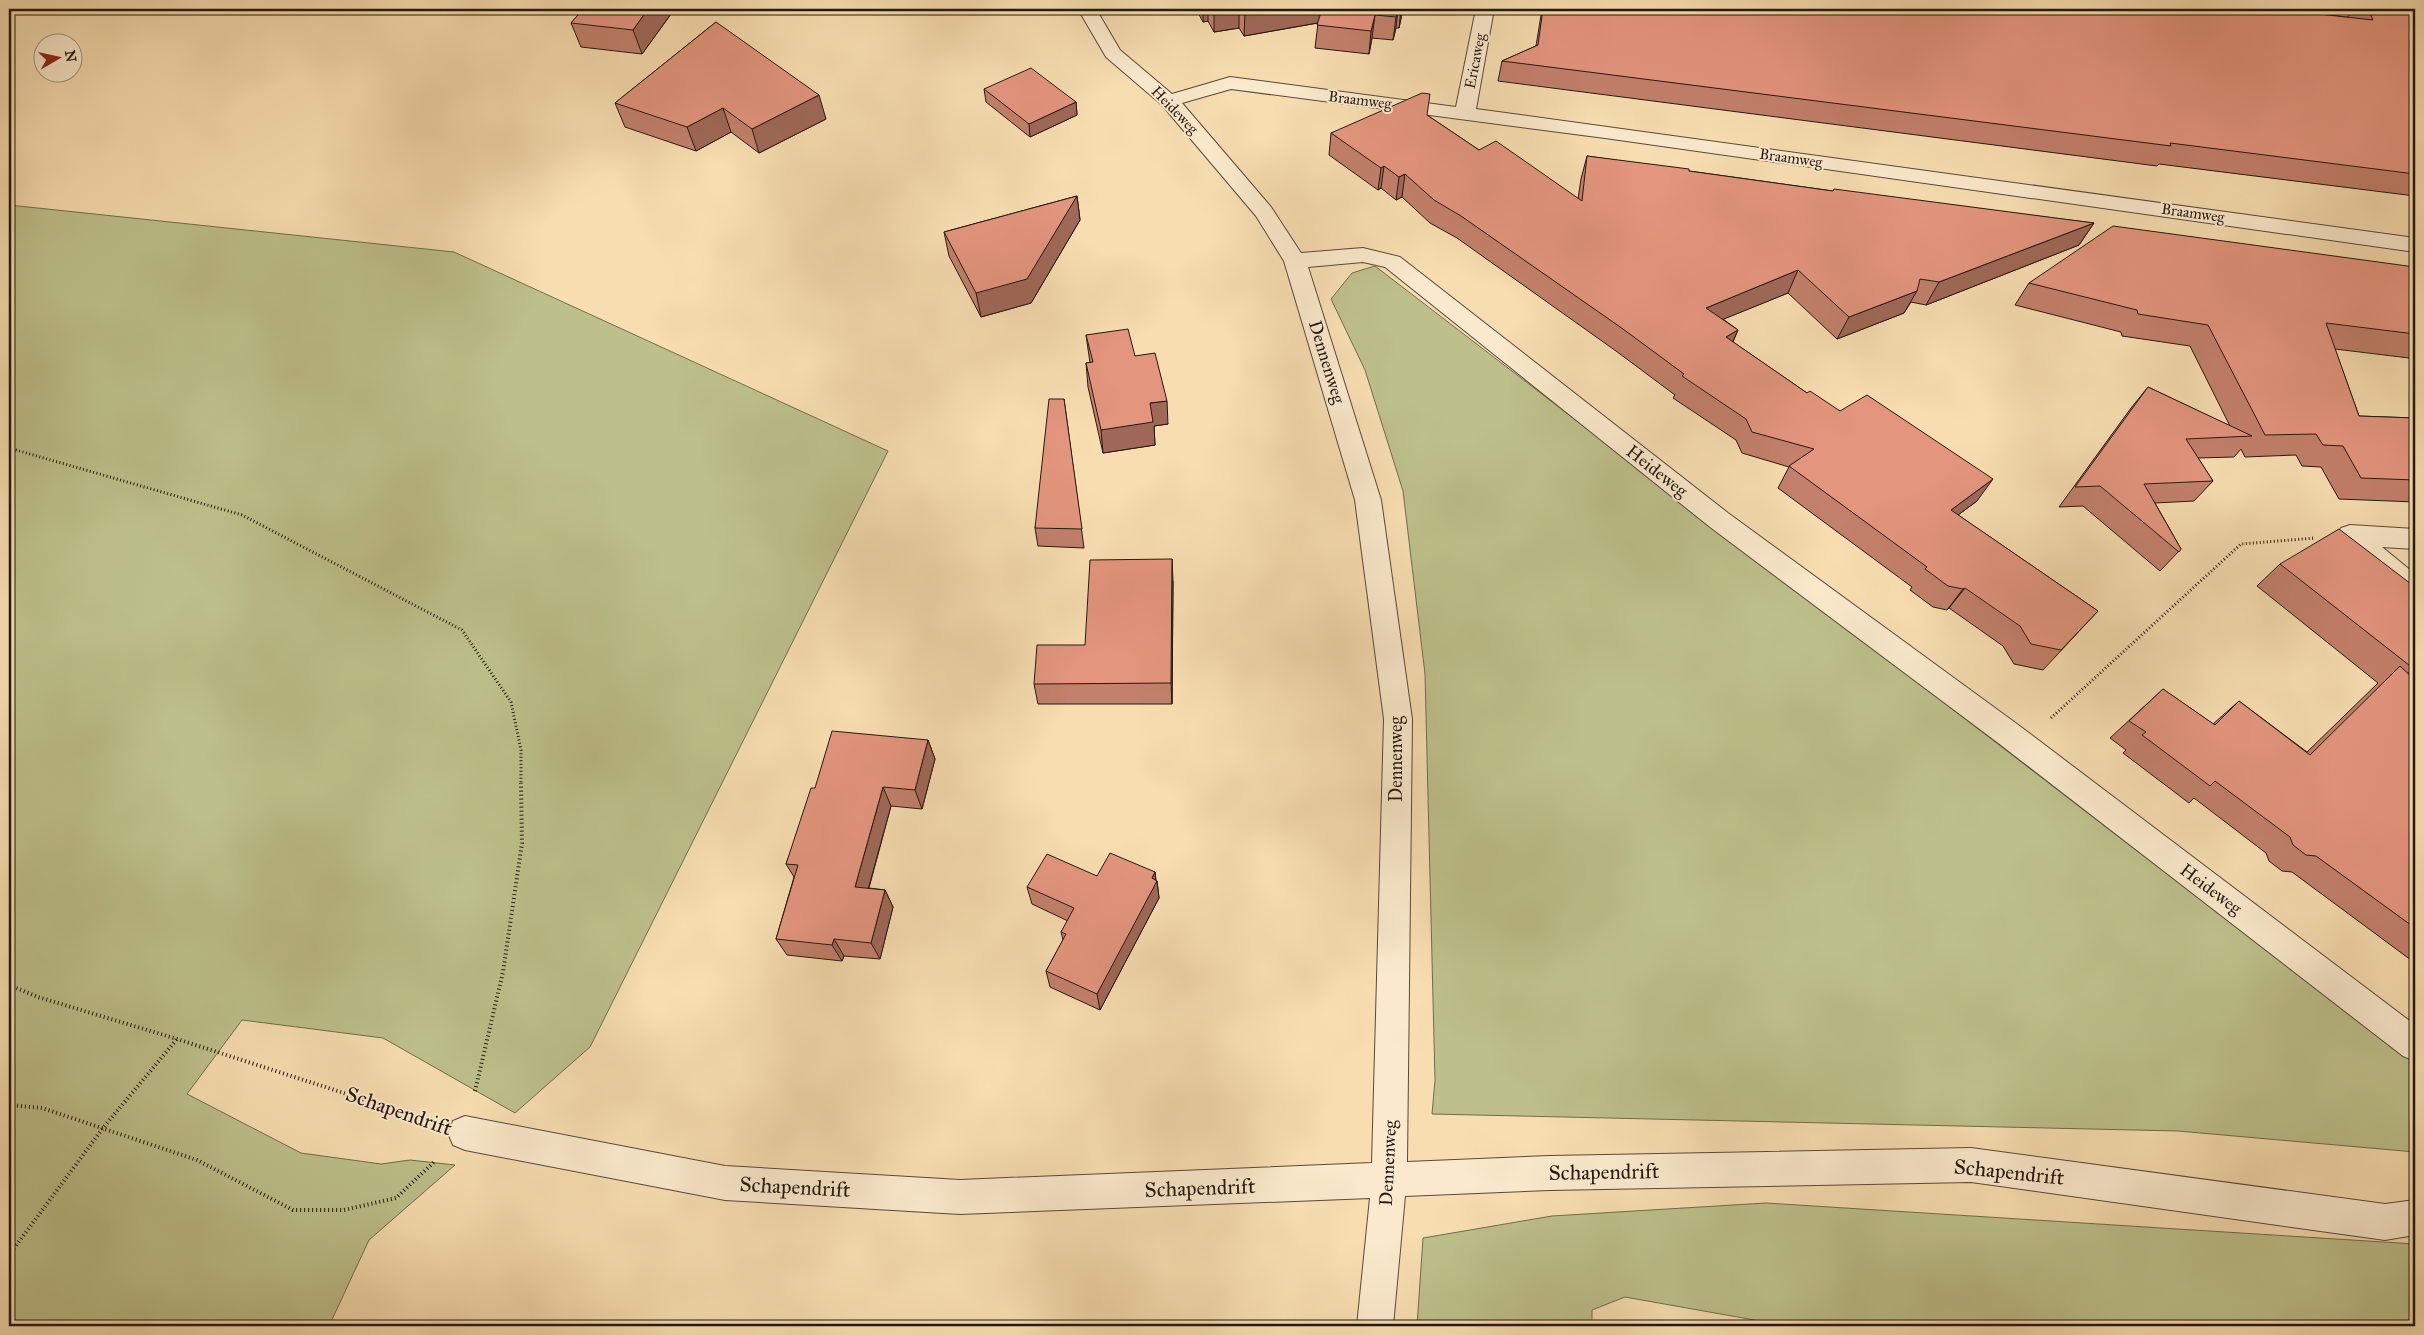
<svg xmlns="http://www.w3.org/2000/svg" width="2424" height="1335" viewBox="0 0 2424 1335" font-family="'IM FELL Great Primer',serif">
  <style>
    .green { fill: #bdc08b; stroke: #706c4f }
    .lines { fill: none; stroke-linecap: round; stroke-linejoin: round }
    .minor-casing { stroke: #58493a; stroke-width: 2 }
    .path-far2 { stroke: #231813; stroke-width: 2.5; stroke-dasharray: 0.5 2; stroke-linecap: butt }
    .path-far1 { stroke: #231813; stroke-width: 3; stroke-dasharray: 1 2.5; stroke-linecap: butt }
    .path { stroke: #231813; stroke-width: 4; stroke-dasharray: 1 3; stroke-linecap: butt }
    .minor { fill: #fae9cc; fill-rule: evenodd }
    .wall { fill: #c3806c; stroke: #231813 }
    .shaded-wall { fill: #9f6858; stroke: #231813 }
    .building { fill: #e3957e; stroke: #231813 }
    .labels { text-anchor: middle; stroke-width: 4; stroke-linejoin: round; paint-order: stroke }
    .far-street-label { font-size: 15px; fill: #231813; stroke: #fae9cc }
    .street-label { font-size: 18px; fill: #231813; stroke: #fae9cc }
    .near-street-label { font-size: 21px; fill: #231813; stroke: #fae9cc }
  </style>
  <rect width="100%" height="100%" fill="#f7ddb0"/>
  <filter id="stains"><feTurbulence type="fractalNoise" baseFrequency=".004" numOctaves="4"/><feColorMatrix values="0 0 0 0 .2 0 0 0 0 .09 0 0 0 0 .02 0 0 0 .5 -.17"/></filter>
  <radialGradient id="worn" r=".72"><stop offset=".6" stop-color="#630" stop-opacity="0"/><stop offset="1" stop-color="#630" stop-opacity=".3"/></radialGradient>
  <g class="green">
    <path d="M9,205l445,47 434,199 -298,596 -75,66 -132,-75 -141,-18 -55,74 114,59 80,11 29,-4 45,5 -86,75 -40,86h-320z"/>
    <path d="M1375,266l959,736 81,59v91l-237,-21 -746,-17 3,-34 -10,-406 -22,-183 -38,-121 -34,-71 21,-26z"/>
    <path d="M1766,1203l649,41v82h-627l-163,-29 -33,13v16h-175l6,-88 129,-22z"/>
  </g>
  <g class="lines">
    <defs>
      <g id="minor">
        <path d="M1078,9h18l24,41 52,44 58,-17 226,30 20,-98h18l-18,100 939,129v14l-810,-114 -374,-49 -49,14 89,104 30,46 62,-5 37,9 328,256 289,211 398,301v36l-12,-5 -406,-314 -287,-215 -325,-260 -22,-5 -55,5 73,233 31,219 -5,443 143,-6 421,-8 414,56 30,-4v35l-30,5 -414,-58 -421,8 -145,6 -12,130h-36l13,-128 -410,16 -235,-14 -260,-50 -12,-5 -5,-12 5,-12 12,-5 260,50 235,14 412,-17 12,-444 -29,-219 -71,-239 -28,-45 -94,-111 -56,-48z"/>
        <path d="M2350,525l65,4v20l-33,-2 33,27v25l-9,-3 -65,-54 -4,-7 4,-7z"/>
      </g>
    </defs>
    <use href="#minor" class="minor-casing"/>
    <path class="path-far2" d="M2312,14h3v-5"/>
    <g class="path-far1">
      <path d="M9,448l233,67 220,115 49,72 10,48v34"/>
      <path d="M2051,718l190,-174 74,-6"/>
    </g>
    <g class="path">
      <path d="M9,985l29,12 139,42 247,80"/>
      <path d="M475,1091l28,-119 19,-129 -1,-60"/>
      <path d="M9,1105l33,3 155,52 96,50h51l52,-12 38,-36"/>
      <path d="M9,1255l94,-127 74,-89"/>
    </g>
    <use href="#minor" class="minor"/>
  </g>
  <g class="wall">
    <path d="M583,9h86l2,5 -29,40 -61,-7 -10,-24z"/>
    <path d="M1196,9h207l-4,19h-3l-3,12 -21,-2 -3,16 -54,-6 3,-25 -74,13 -5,-8 -25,4 -6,-11 -5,1z"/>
    <path d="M1542,9h731l75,8 5,-8h62v187l-256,-32 -2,2 -659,-85 4,-20 34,-15z"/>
    <path d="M716,22l110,97 -67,34 -28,-21 -35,19 -71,-24 -10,-24z"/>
    <path d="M984,89l92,13 1,13 -47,22 -44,-35z"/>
    <path d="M1427,115l52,35 99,49 3,-20 6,-23 102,15 144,20 261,32 -15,22 -153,60 -15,-3 -7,11 -67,26 -49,-46 -65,26 15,11 -5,12 74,51 170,108 -19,14 140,96 -55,59 -29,-6 -11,-18 -54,-38 -2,2 -14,-3 -23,-17 2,-3 -134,-99 11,-21 -47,-14 -6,-13 -63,-42 2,-3 -59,-44 -159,-113 -27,-15 -28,-26 -6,3 -15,-12 -3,2 -49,-35 2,-22z"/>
    <path d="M1077,196l3,24 -49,83 -50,14 -32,-61 -5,-24z"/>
    <path d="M2415,267v100h-2l-4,-9 -74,-9 24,67 56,2v84l-76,-3 -18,-32 -19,-1 -6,-11 -51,2 -4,-8 -7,8 -36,1 15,23 -19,20 -39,2 26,46 -21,22 -77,-65 -24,1 72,-99 17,-21 82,39 -40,-80 -68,-10 -1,-4 -106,-27 14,-22z"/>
    <path d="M1086,335l49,21 33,68 -14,2 1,19 -52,8 -15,-66 -2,-24h4z"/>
    <path d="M1064,399l20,149 -46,-2 -3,-18z"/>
    <path d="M2280,564l135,23v84l-6,4 6,5v283l-123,-91 -10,-1 -13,-10 -3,-8 -72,-55 -5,5 -66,-50 3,-3 -16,-12 53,-49 50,35 26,-23 68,51 71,-69 -121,-97z"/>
    <path d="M1173,581l-1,123h-134l-4,-20 51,-39z"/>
    <path d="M928,740l7,19 -13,50 -31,-3 -22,82 16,2 8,17 -13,52 -36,-3 -2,5 -55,-6 -11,-16 18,-62 -8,-13 29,-76z"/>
    <path d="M1155,872l1,8 1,1 2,17 -59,112 -50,-23 -4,-16 17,-31 -2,-8 7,-11 -36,-17 -5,-17 70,-11z"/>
  </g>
  <g class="shaded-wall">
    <path d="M648,9h21l2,5 -29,40 -9,-24z"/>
    <path d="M1203,9h5v12l-5,1z"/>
    <path d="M1214,9h25v19l-25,4z"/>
    <path d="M1268,9h56l-1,13 -79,14 1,-23z"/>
    <path d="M1398,9l-2,19 -3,12 3,-23z"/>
    <path d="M1401,9h2l-4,19z"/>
    <path d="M1375,15l-3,23 -3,16 2,-23z"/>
    <path d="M819,95l7,24 -67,34 -7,-24z"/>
    <path d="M1076,102l1,13 -47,22 -1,-13z"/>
    <path d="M723,108l8,24 -35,19 -9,-24z"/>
    <path d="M1384,166l-3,22 -3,2 3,-22z"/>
    <path d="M1405,174l-3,23 -6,3 3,-23z"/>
    <path d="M1077,196l3,24 -49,83 -50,14 -5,-24z"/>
    <path d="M2094,223l-15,22 -153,60 13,-23z"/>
    <path d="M1798,270l-10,23 -91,37 9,-22z"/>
    <path d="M1917,291l-13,22 -67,26 12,-22z"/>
    <path d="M1738,330l-10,22 -2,-15z"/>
    <path d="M1167,401l1,23 -14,2 1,19 -52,8 -2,-23 49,-27z"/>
    <path d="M1993,479l-16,22 -41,30 15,-21z"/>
    <path d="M1172,559l1,22 -1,123 -1,-21z"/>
    <path d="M1965,588l-16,20 -2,2 16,-21z"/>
    <path d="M2415,668v3l-28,18z"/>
    <path d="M928,740l7,19 -13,50 -7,-19z"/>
    <path d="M883,787l8,19 -27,98 -9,-17z"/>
    <path d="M1155,872l1,11 1,-2 2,17 -59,112 -3,-16z"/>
    <path d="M885,890l8,17 -13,52 -9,-16z"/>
    <path d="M834,939l10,17 -2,5 -10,-16z"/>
  </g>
  <g class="building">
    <path d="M583,9h65l-15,21 -62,-7z"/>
    <path d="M1242,9h26l-23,4z"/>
    <path d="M1322,9h76l-2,8 -21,-2 -4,16 -54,-6z"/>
    <path d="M1543,9h730l100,11 -5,-11h47v165l-245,-31 1,3 -669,-85 36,-16z"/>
    <path d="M716,22l103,73 -67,34 -29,-21 -36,19 -72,-24z"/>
    <path d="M1031,68l45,34 -47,22 -45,-35z"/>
    <path d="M1422,93l8,1 -3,21 52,35 17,-9 86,60 5,-45 102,13v2l144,20 1,-2 260,34 -155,59 -19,-3 -3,12 -68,26 -51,-47 -92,38 32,22 -12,7 81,56 3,-2 30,20 27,-16 126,84 -42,31 147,101 -37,39 -30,-6 -11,-18 -55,-38 -2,1 -15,-3 -23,-17 2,-2 -138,-101 25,-17 -62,-17 -6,-13 -64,-43 2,-2 -61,-45 -162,-113 -27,-16 -29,-26 -6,3 -15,-11 -3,2 -50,-35z"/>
    <path d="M1077,196l-50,83 -51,14 -32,-61z"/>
    <path d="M2113,226l302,41v67l-89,-11 33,93 56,2v62l-54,-2 -18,-32 -20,-1 -7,-11 -51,1 -57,-110 -70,-11 -1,-4 -108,-27z"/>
    <path d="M1128,329l7,27 20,-3 12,48 -17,2 3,19 -52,8 -15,-67 7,-1 -7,-27z"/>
    <path d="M2148,387l104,49 -66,3 27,42 -69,3 37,65 -2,3 -79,-66 -25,1z"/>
    <path d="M1049,399h15l18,130 -47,-1z"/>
    <path d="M2339,529l76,58v81l-1,1 -134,-105z"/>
    <path d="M1172,559l-1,124 -137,1 3,-39h48l5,-85z"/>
    <path d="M2400,666l15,14v248l-99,-72 -10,-1 -13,-10 -3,-8 -75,-56 -5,5 -68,-51 4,-3 -17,-11 34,-32 52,36 24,-24 71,54z"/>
    <path d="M832,731l96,9 -13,50 -32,-3 -28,100 30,3 -14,53 -37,-4 -2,6 -56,-6 22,-74 -12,-1 25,-76h4z"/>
    <path d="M1110,853l45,19 -3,6 5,3 -60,113 -51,-23 20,-37 -5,-2 13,-24 -47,-21 20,-33 50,22z"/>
  </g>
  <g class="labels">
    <g class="far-street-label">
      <text transform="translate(1475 61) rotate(-79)" y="5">Ericaweg</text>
      <text transform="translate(1360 100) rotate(7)" y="5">Braamweg</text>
      <text transform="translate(1175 110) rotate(46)" y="5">Heideweg</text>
      <text transform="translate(1791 158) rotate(8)" y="5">Braamweg</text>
      <text transform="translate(2193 213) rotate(8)" y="5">Braamweg</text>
    </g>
    <g class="street-label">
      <text transform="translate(1327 362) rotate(73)" y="6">Dennenweg</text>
      <text transform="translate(1657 471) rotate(38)" y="6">Heideweg</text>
      <text transform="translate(1396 759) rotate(-90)" y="6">Dennenweg</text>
      <text transform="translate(2211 889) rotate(37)" y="6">Heideweg</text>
      <text transform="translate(1388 1163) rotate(-87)" y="6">Dennenweg</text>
    </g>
    <g class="near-street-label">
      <text transform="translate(399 1111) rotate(19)" y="7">Schapendrift</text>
      <text transform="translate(1604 1172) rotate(-1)" y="7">Schapendrift</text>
      <text transform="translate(2009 1172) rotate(6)" y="7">Schapendrift</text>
      <text transform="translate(795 1187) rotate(3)" y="7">Schapendrift</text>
      <text transform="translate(1200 1188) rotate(-2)" y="7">Schapendrift</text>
    </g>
  </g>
  <rect width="2424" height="1335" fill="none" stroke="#f7ddb0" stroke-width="30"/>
  <rect x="10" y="10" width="2404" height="1315" fill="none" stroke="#231813" stroke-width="2.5"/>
  <rect x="15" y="15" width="2394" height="1305" fill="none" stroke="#231813"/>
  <g transform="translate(58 58) rotate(81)"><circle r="24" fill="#fae9cc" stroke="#a49582"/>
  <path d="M0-4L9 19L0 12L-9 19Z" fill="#8f2418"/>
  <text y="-8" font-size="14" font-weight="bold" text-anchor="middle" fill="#231813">N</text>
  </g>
  <rect width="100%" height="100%" filter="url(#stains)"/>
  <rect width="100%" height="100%" fill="url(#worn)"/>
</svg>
